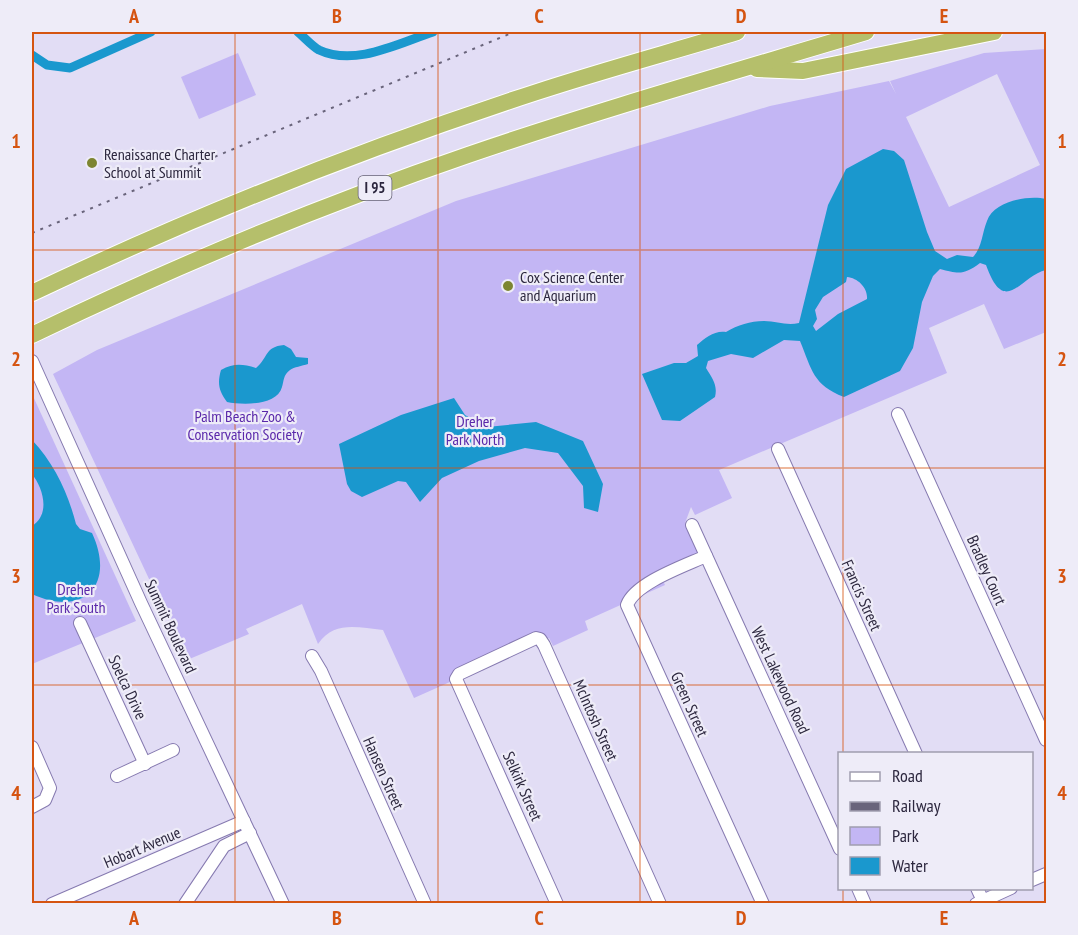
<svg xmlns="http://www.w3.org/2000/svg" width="1078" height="935" viewBox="0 0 1078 935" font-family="'PT Sans Narrow',sans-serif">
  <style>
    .green { fill: #c3b6f4; fill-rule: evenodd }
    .water { fill: #1a98ce; fill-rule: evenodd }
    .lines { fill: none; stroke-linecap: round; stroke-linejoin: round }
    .canal { stroke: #1a98ce; stroke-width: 9 }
    .minor-casing { stroke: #867ab0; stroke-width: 14 }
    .highway-casing { stroke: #fff; stroke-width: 18 }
    .minor { stroke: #fff; stroke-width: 12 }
    .highway { stroke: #b5bf6b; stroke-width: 16 }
    .rail { stroke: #69647b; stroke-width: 2; stroke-dasharray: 3 6; stroke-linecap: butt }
    .grid { fill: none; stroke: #d55411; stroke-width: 1.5; stroke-opacity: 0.55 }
    .poi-dot { fill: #7d8531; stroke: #eeecf8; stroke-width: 2 }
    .labels { text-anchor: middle; stroke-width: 4.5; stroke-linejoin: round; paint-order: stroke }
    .shield { fill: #eeecf8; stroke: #666276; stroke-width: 1.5 }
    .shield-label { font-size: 15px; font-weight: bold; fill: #2c273e }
    .poi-label { font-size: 16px; fill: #2c273e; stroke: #eeecf8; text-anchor: start }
    .park-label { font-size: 16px; fill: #5a28aa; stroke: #eeecf8 }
    .street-label { font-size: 16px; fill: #2c273e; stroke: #eeecf8 }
    .neatline { fill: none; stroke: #d55411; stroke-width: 2 }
    .grid-label { font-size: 20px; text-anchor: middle; font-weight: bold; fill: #d55411 }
  </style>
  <rect width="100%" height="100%" fill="#e2ddf5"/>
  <g class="green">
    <path d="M1046,49v283l-42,17 -20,-45 -55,24 18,45 -228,97 13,28 -37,17 -4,-8 -6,16 18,38 -40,20 2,4 -80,36 3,9 -35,16 -4,-8 -135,60 -31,-68c-25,-2 -48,-10 -65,14l-16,-40 -56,25 3,5 -62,26 -134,-286 44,-24 359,-149 314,-95 119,-25 7,13 -6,-13 94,-28zM997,74l43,91 -91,42 -43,-90z"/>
    <path d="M238,53l18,42 -57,24 -18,-42z"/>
    <path d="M32,394l104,227 -104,43z"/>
  </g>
  <g class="water">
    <path d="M883,149l11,2 10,9 23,72 8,19 12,8 10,-4 16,2c9,-9 9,-24 14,-36 7,-20 41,-26 59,-22v71c-26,6 -41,48 -60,-5l-6,-2c-16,12 -21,11 -40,6l-7,7 -11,26 -9,46 -13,23 -56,26c-31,-12 -32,-27 -44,-56l-16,-1 -31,18 -22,-4 -23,7 -2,7c6,10 12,17 9,29l-35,24 -18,-1 -20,-46 32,-11h12l12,-7 -1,-11c8,-7 18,-15 29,-13 12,-7 24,-11 38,-11 13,0 22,5 35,2l29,-118 18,-36zM847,277c11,1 21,11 20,22l-29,15 -22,17 -3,-5 4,-7 -2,-9 8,-13 23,-15z"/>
    <path d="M284,345l7,4 5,8 12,1v6c-6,2 -14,3 -18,6 -7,5 -6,11 -8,17 -5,19 -40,18 -55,15 -8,-11 -10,-18 -6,-32 13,-7 21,-6 35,-2 13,-11 8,-21 28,-23z"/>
    <path d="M454,398l11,17 22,12 49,-5 47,19 20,43 -5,28 -14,-4 -1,-22 -25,-33 -33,-5 -46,13 -37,17 -22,24 -14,-20 -8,-1 -36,16 -11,-6 -4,-7 -8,-40 62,-29z"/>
    <path d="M32,440c22,23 36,53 44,84l4,5 12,4c24,52 -8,85 -60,61v-68c19,-12 11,-38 0,-52z"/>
  </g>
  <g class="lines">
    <g class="canal">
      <path d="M298,32c6,5 14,14 21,18 36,17 80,-7 114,-18"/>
      <path d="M32,55l15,10 23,3 81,-36"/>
    </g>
    <defs>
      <g id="minor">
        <path d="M32,361l109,242 142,301"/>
        <path d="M898,414l148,326"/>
        <path d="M778,449l138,305"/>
        <path d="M692,525l148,324"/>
        <path d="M706,556c-22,10 -71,27 -79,49l136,299"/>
        <path d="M80,623l65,141"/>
        <path d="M312,656l9,15 104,233"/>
        <path d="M32,747l18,41 -5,12 -13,7"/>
        <path d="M117,776l56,-26"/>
        <path d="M1032,880l14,-6"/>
        <path d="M858,888l7,16"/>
        <path d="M977,888l6,13"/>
        <path d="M52,904l192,-83"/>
        <path d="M185,904l39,-58 26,-13"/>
        <path d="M557,904l-101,-225 3,-5 77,-36 4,1 4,6 116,259"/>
        <path d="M976,904l35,-16"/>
      </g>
      <g id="highway">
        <path d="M757,69l46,2 191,-39"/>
        <path d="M32,293c164,-78 333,-145 505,-201 67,-22 134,-40 200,-60"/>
        <path d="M32,335c141,-68 287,-129 436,-180 131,-45 265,-83 398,-123"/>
      </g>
    </defs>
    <use href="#minor" class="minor-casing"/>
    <use href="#highway" class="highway-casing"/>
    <use href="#minor" class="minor"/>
    <use href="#highway" class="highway"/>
    <path class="rail" d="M32,233l482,-201"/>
  </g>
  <path class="grid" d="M235,32v872M438,32v872M640,32v872M843,32v722M32,250h1014M32,468h1014M32,685h1014M843,888v16"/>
  <g class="poi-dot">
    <circle cx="92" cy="163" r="6"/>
    <circle cx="508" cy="286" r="6"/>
  </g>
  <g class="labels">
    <rect class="shield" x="358.5" y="176" width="33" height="24" rx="4.5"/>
    <g class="shield-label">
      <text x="375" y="193">I 95</text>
    </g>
    <g class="poi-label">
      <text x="104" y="160">Renaissance Charter<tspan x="104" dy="18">School at Summit</tspan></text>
      <text x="520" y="283">Cox Science Center<tspan x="520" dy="18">and Aquarium</tspan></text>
    </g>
    <g class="park-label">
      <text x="245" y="422">Palm Beach Zoo &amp;<tspan x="245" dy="18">Conservation Society</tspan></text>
      <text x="475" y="427">Dreher<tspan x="475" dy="18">Park North</tspan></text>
      <text x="76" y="595">Dreher<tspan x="76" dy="18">Park South</tspan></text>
    </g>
    <g class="street-label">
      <text transform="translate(987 570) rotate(66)" y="6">Bradley Court</text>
      <text transform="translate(862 595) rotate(66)" y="6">Francis Street</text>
      <text transform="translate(171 626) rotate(65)" y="6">Summit Boulevard</text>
      <text transform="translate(781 680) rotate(65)" y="6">West Lakewood Road</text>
      <text transform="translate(128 687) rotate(65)" y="6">Soelca Drive</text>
      <text transform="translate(690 704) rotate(66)" y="6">Green Street</text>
      <text transform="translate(596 720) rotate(66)" y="6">McIntosh Street</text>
      <text transform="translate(384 773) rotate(66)" y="6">Hansen Street</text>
      <text transform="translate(523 786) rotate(66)" y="6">Selkirk Street</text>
      <text transform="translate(142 847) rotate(-23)" y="6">Hobart Avenue</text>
    </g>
  </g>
  <rect width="1078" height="935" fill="none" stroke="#eeecf8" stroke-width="66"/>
  <rect x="838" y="752" width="195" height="138" fill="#eeecf8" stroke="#a09dae" stroke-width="1.5"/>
  <rect x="850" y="772" width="30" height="9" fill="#ffffff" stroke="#a09dae" stroke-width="1.5"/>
  <text x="892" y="782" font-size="18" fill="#2c273e">Road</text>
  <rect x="850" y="802" width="30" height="9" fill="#69647b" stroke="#a09dae" stroke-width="1.5"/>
  <text x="892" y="812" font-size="18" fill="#2c273e">Railway</text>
  <rect x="850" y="827" width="30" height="18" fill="#c3b6f4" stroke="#a09dae" stroke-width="1.5"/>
  <text x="892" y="842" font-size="18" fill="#2c273e">Park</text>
  <rect x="850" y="857" width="30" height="18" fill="#1a98ce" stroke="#a09dae" stroke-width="1.5"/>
  <text x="892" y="872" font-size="18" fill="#2c273e">Water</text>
  <rect x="33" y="33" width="1012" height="869" class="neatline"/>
  <g class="grid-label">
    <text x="134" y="23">A</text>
    <text x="337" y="23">B</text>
    <text x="539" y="23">C</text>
    <text x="741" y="23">D</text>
    <text x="944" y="23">E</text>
    <text x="16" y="148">1</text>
    <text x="1062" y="148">1</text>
    <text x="16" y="366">2</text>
    <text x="1062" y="366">2</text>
    <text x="16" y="583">3</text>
    <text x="1062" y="583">3</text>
    <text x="16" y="800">4</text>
    <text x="1062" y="800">4</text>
    <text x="134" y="925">A</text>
    <text x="337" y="925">B</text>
    <text x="539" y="925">C</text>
    <text x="741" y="925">D</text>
    <text x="944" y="925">E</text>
  </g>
</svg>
